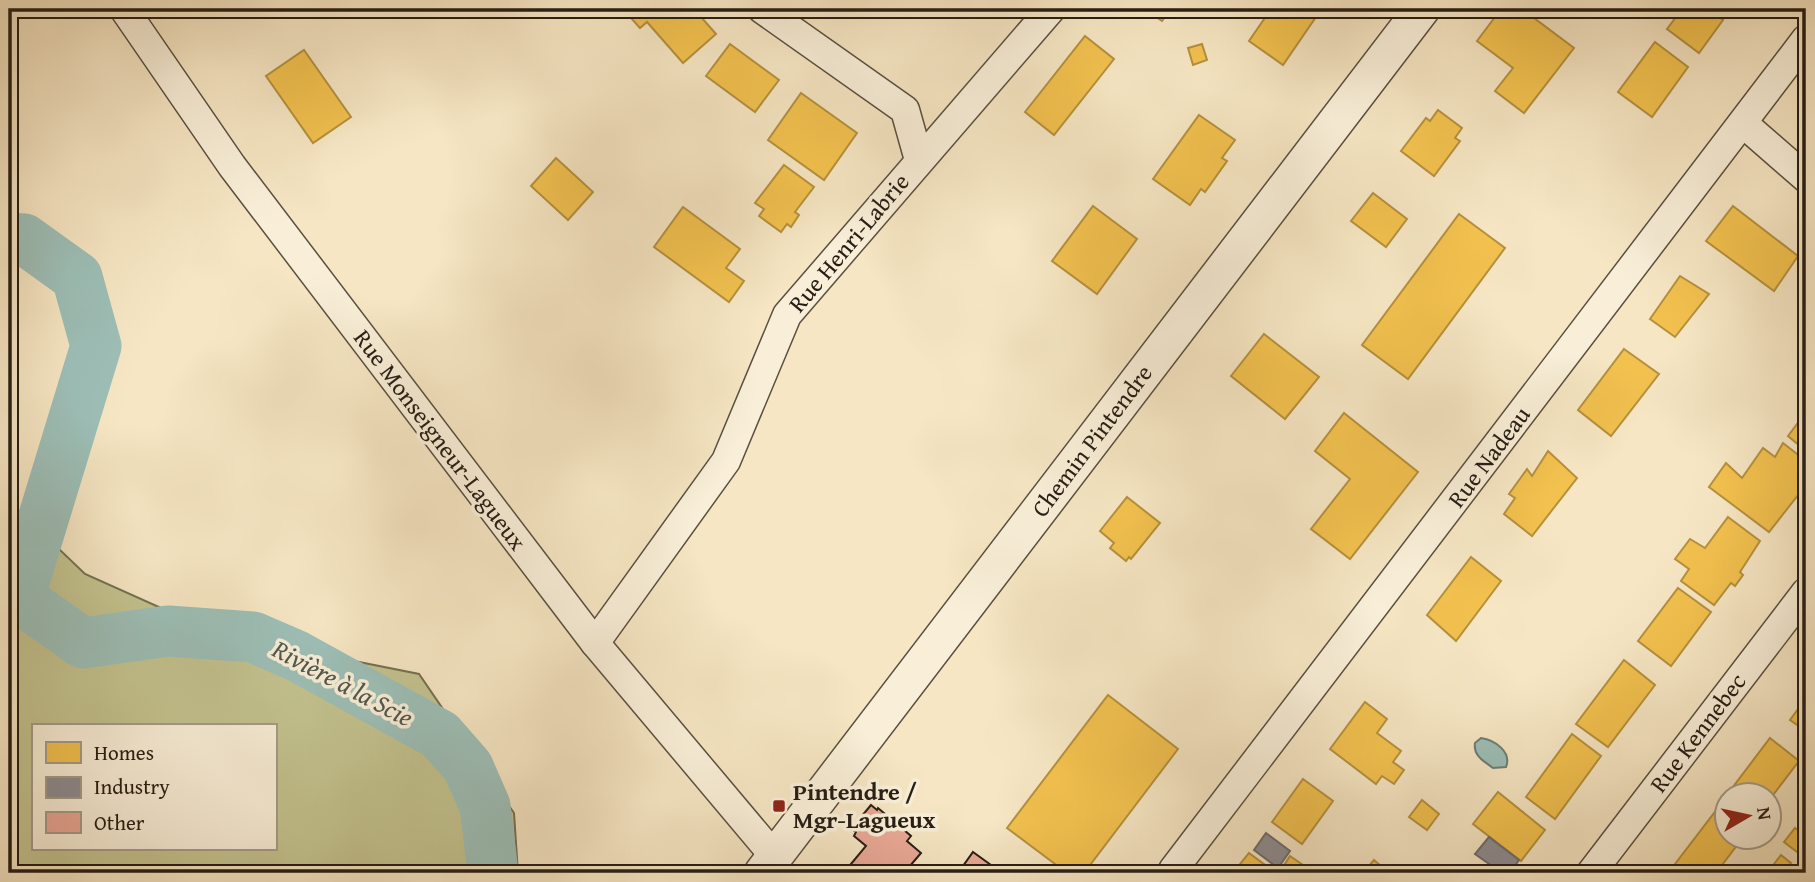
<svg xmlns="http://www.w3.org/2000/svg" width="1815" height="882" viewBox="0 0 1815 882" font-family="'Gentium Book Plus',serif">
  <style>
    .green { fill: #c3c38f; stroke: #747052; stroke-width: 2; fill-rule: evenodd }
    .water { fill: #9dbfb7; stroke: #6d7e76; stroke-width: 2 }
    .homes { fill: #f2c14e; stroke: #b5903d; stroke-width: 2 }
    .industry { fill: #8d8d92; stroke: #6e6b6c; stroke-width: 2 }
    .lines { fill: none; stroke-linecap: round; stroke-linejoin: round }
    .river { stroke: #9dbfb7; stroke-width: 51 }
    .building { fill: #e9a895; stroke: #261d14; stroke-width: 2 }
    .minor-casing { stroke: #5a4f40; stroke-width: 31 }
    .tertiary-casing { stroke: #5a4f40; stroke-width: 38 }
    .minor { stroke: #f9efd8; stroke-width: 28 }
    .tertiary { stroke: #f9efd8; stroke-width: 35 }
    .poi-dot { fill: #8f2418; stroke: #f9efd8; stroke-width: 2.5 }
    .labels { text-anchor: middle; stroke-width: 7; stroke-linejoin: round; paint-order: stroke }
    .street-label { font-size: 24px; fill: #261d14; stroke: #f9efd8 }
    .poi-label { font-size: 24px; font-weight: bold; fill: #261d14; stroke: #f9efd8; text-anchor: start }
    .water-label { font-size: 26px; font-style: italic; fill: #50564d; stroke: #f9efd8 }
  </style>
  <rect width="100%" height="100%" fill="#f6e6c3"/>
  <filter id="stains"><feTurbulence type="fractalNoise" baseFrequency=".00286" numOctaves="4"/><feColorMatrix values="0 0 0 0 .2 0 0 0 0 .09 0 0 0 0 .02 0 0 0 .5 -.17"/></filter>
  <radialGradient id="worn" r=".72"><stop offset=".6" stop-color="#630" stop-opacity="0"/><stop offset="1" stop-color="#630" stop-opacity=".3"/></radialGradient>
  <path class="green" d="M9,501l76,73 134,60 200,40 95,139 4,60h-509zM33,726h242v123h-242z"/>
  <path class="water" d="M1481,738c14,2 31,14 25,29l-13,1c-9,-7 -20,-12 -18,-25z"/>
  <g class="homes">
    <path d="M623,9h71l22,25 -33,29 -36,-41 -7,6z"/>
    <path d="M1144,9h27l-9,12z"/>
    <path d="M1271,9h39l8,5 -35,51 -34,-24z"/>
    <path d="M1501,9h21l52,39 -50,65 -29,-22 18,-23 -36,-27z"/>
    <path d="M1682,9h26l15,11 -24,33 -32,-24z"/>
    <path d="M1085,36l29,23 -60,76 -29,-23z"/>
    <path d="M1655,42l33,25 -36,50 -34,-25z"/>
    <path d="M730,44l49,36 -24,32 -49,-36z"/>
    <path d="M1202,44l5,16 -14,5 -5,-17z"/>
    <path d="M304,50l47,67 -38,26 -47,-67z"/>
    <path d="M801,93l56,40 -33,47 -56,-40z"/>
    <path d="M1438,110l24,18 -7,10 5,3 -26,35 -33,-25 25,-33 4,3z"/>
    <path d="M1199,115l36,25 -13,18 5,3 -22,31 -4,-3 -11,16 -37,-26z"/>
    <path d="M556,158l37,34 -25,28 -37,-34z"/>
    <path d="M784,165l30,22 -19,25 4,3 -8,12 -4,-3 -6,8 -22,-16 5,-7 -9,-6z"/>
    <path d="M1373,193l34,26 -21,28 -35,-26z"/>
    <path d="M1093,206l44,33 -40,55 -45,-33z"/>
    <path d="M1733,206l65,50 -24,35 -68,-50z"/>
    <path d="M683,207l57,42 -14,19 18,13 -15,21 -75,-55z"/>
    <path d="M1459,214l46,34 -97,131 -46,-34z"/>
    <path d="M1680,276l29,18 -34,43 -25,-18z"/>
    <path d="M1264,334l55,43 -34,42 -54,-43z"/>
    <path d="M1624,349l35,25 -48,62 -33,-26z"/>
    <path d="M1806,412v39l-18,-15z"/>
    <path d="M1344,413l74,59 -68,87 -39,-30 39,-50 -35,-28z"/>
    <path d="M1783,443l23,18v24l-37,47 -60,-45 17,-24 16,15 21,-30 12,9z"/>
    <path d="M1548,451l29,27 -45,58 -28,-22 11,-16 -6,-4 18,-25 5,7z"/>
    <path d="M1127,497l33,26 -29,36 -2,-2 -3,4 -16,-13 4,-5 -14,-12z"/>
    <path d="M1728,517l32,24 -20,31 3,3 -8,11 -4,-3 -17,22 -33,-24 8,-12 -14,-10 15,-20 15,9z"/>
    <path d="M1471,557l30,24 -45,60 -29,-26z"/>
    <path d="M1678,588l33,24 -40,54 -33,-25z"/>
    <path d="M1624,660l31,25 -47,62 -32,-23z"/>
    <path d="M1108,695l70,54 -94,124h-17l-60,-45z"/>
    <path d="M1806,698v33l-16,-11z"/>
    <path d="M1365,702l22,17 -10,14 24,18 -8,11 11,8 -10,14 -12,-8 -6,8 -46,-35z"/>
    <path d="M1572,734l29,22 -46,63 -29,-22z"/>
    <path d="M1770,738l29,23 -29,38v-5h-42v10l-5,-4z"/>
    <path d="M1303,779l30,22 -31,43 -30,-22z"/>
    <path d="M1498,792l47,38 -24,31 -48,-37z"/>
    <path d="M1422,800l17,14 -12,16 -18,-13z"/>
    <path d="M1721,804l7,5v27h16l-28,37h-29l-12,-9z"/>
    <path d="M1795,828l11,8v12l-5,7 -17,-13z"/>
    <path d="M1249,853l27,20h-43z"/>
    <path d="M1781,855l10,8 -7,9 -10,-8z"/>
    <path d="M1290,856l13,9 -5,8h-6l-9,-6z"/>
    <path d="M1374,860l14,12 -1,1h-24z"/>
  </g>
  <g class="industry">
    <path d="M1266,833l24,18 -12,17 -24,-18z"/>
    <path d="M1489,837l30,23 -9,13h-8l-27,-19z"/>
  </g>
  <g class="lines">
    <path class="river" d="M9,238l15,1 53,38 19,69 -77,252 64,45 85,-12 85,6 44,19 143,79 28,32 17,39 8,67"/>
  </g>
  <g class="building">
    <path d="M871,805l6,5 1,-2 33,28 -4,5 14,12 -17,20h-49l3,-3 -7,-6 15,-18 -12,-10 2,-4 -5,-3z"/>
    <path d="M973,852l29,21h-44z"/>
  </g>
  <g class="lines">
    <defs>
      <g id="minor">
        <path d="M124,9l108,157 363,477 180,214"/>
        <path d="M762,9l143,101 14,50"/>
        <path d="M1744,124l62,54"/>
        <path d="M595,643l131,-182 61,-146 264,-306"/>
        <path d="M1174,873l-1,-3 633,-831"/>
        <path d="M1591,873l215,-281"/>
      </g>
      <path id="tertiary" d="M762,873l660,-864"/>
    </defs>
    <use href="#minor" class="minor-casing"/>
    <use href="#tertiary" class="tertiary-casing"/>
    <use href="#minor" class="minor"/>
    <use href="#tertiary" class="tertiary"/>
  </g>
  <rect class="poi-dot" x="772" y="799" width="14" height="14" rx="3.5"/>
  <g class="labels">
    <g class="street-label">
      <text transform="translate(849 243) rotate(-50)" y="8">Rue Henri-Labrie</text>
      <text transform="translate(440 440) rotate(53)" y="8">Rue Monseigneur-Lagueux</text>
      <text transform="translate(1092 441) rotate(-53)" y="8">Chemin Pintendre</text>
      <text transform="translate(1489 457) rotate(-53)" y="8">Rue Nadeau</text>
      <text transform="translate(1698 733) rotate(-53)" y="8">Rue Kennebec</text>
    </g>
    <g class="poi-label">
      <text x="793" y="800">Pintendre /<tspan x="793" dy="28">Mgr-Lagueux</tspan></text>
    </g>
    <g class="water-label">
      <text transform="translate(343 683) rotate(28)" y="9">Rivière à la Scie</text>
    </g>
  </g>
  <rect width="1815" height="882" fill="none" stroke="#f6e6c3" stroke-width="35"/>
  <rect x="10" y="10" width="1794" height="861" fill="none" stroke="#261d14" stroke-width="3.5"/>
  <rect x="18" y="18" width="1780" height="847" fill="none" stroke="#261d14" stroke-width="2"/>
  <rect x="32" y="724" width="245" height="126" fill="#f9efd8" stroke="#a59b8a" stroke-width="2"/>
  <rect x="46" y="742" width="35" height="21" fill="#f2c14e" stroke="#a59b8a" stroke-width="2"/>
  <text x="94" y="760" font-size="21" fill="#261d14">Homes</text>
  <rect x="46" y="777" width="35" height="21" fill="#8d8d92" stroke="#a59b8a" stroke-width="2"/>
  <text x="94" y="794" font-size="21" fill="#261d14">Industry</text>
  <rect x="46" y="812" width="35" height="21" fill="#e9a895" stroke="#a59b8a" stroke-width="2"/>
  <text x="94" y="830" font-size="21" fill="#261d14">Other</text>
  <g transform="translate(1748 816) rotate(81)"><circle r="33" fill="#f9efd8" stroke="#a59b8a" stroke-width="2"/>
  <path d="M0-5L12 26L0 18L-12 26Z" fill="#8f2418"/>
  <text y="-10" font-size="19" font-weight="bold" text-anchor="middle" fill="#261d14">N</text>
  </g>
  <rect width="100%" height="100%" filter="url(#stains)"/>
  <rect width="100%" height="100%" fill="url(#worn)"/>
</svg>
